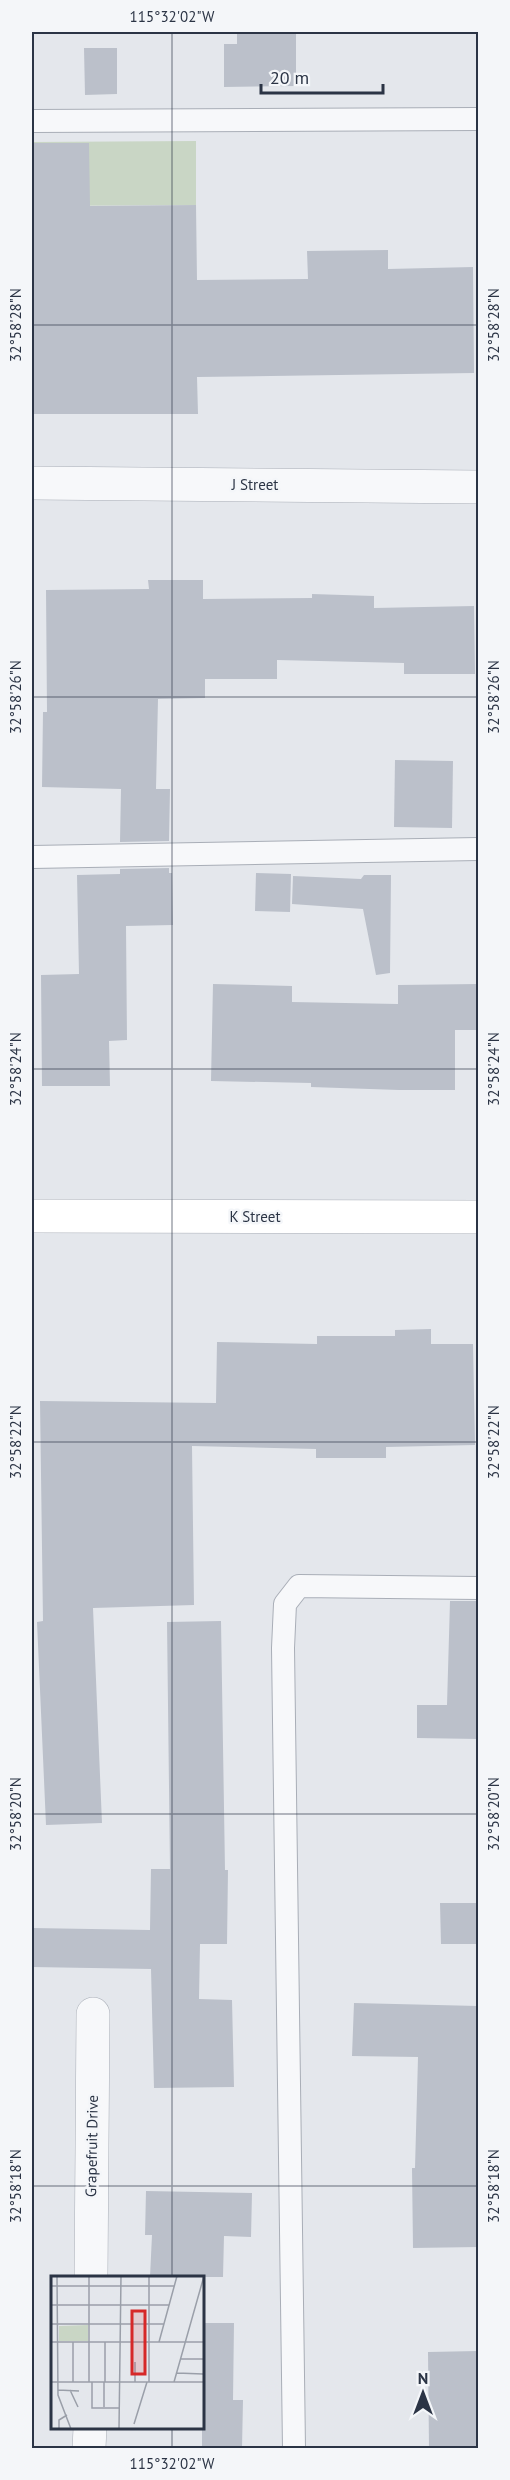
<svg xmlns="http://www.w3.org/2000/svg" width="510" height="2480" viewBox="0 0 510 2480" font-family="'PT Sans',sans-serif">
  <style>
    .green { fill: #c9d6c5 }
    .building { fill: #bbc0ca }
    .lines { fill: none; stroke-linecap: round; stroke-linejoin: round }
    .lane-casing { stroke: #a9aeb7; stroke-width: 24 }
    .street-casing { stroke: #a9aeb7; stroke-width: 34 }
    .secondary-casing { stroke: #a9aeb7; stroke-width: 34 }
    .lane { stroke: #f7f8fa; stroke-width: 22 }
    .street { stroke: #f7f8fa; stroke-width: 33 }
    .secondary { stroke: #fff; stroke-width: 33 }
    .ticks { fill: none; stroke: #2b3445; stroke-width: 1.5; stroke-opacity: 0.45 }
    .labels { text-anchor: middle; stroke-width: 5; stroke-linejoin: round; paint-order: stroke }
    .street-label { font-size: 15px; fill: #2b3445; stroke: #f4f6f9 }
    .inset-road { fill: none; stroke: #9a9fa9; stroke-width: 1.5 }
    .view { fill: #d62828; fill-opacity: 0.15; stroke: #d62828; stroke-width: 3 }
    .inset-edge { fill: none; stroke: #2b3445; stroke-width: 3 }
    .neatline { fill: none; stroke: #2b3445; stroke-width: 2 }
    .ticks-label { font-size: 15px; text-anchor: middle; fill: #2b3445 }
  </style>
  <rect width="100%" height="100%" fill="#e4e7ec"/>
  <path class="green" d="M196,141v64l-164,1v-64z"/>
  <g class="building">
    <path d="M237,32h59v54l-72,1v-43h13z"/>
    <path d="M84,48h33v46l-32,1z"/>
    <path d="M32,143h57l1,63 106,-1 1,75 111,-1 -1,-28 81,-1v19l85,-2 1,106 -277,4 1,37h-166z"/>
    <path d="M148,580h55v19l109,-1v-4l62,2v12l100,-2 1,68h-71v-11l-127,-3v19h-72v19l-47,1 -2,90h14l-1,52 -49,1 1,-53 -79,-2 1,-75h4l-1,-122 103,-1z"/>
    <path d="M395,760l58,1 -1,67 -58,-1z"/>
    <path d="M169,868v5h3l1,52 -47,1 1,114 -18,1 1,45h-68l-1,-111 38,-1 -2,-99 43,-1v-5z"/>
    <path d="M256,873l35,1 -1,38 -35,-1z"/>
    <path d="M364,875h27l-1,98 -14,2 -13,-66 -71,-5 1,-28 68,3z"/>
    <path d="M213,984l79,2v16l106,2v-19l80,-1v46h-23v60h-56l-88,-3v-4l-100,-2z"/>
    <path d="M431,1329v15h42l2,101 -89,2v11h-70v-9l-124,-3 2,159 -101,3 9,215 -56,2 -9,-203 6,-1 -3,-220 176,2 1,-61 100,2v-8h78v-6z"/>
    <path d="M450,1601h28v138l-61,-1v-33h30z"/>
    <path d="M221,1621l4,249h3l-1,74h-27l-1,55 33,1 2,87 -80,1 -3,-119 -119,-2v-39l118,2 1,-61h19l-3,-247z"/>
    <path d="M440,1903h38v41h-37z"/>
    <path d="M354,2003l124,3v241l-65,1 -1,-80h3l3,-111 -66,-1z"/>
    <path d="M146,2191l106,2 -1,44 -27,-1 -1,41h-73l2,-42h-7z"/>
    <path d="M202,2323h32l-1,77h10l-1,48h-40z"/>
    <path d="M478,2351v97h-49l-1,-96z"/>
  </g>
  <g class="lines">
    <defs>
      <g id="lane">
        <path d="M32,121l446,-2"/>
        <path d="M32,857l446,-8"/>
        <path d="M294,2448l-11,-800 2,-44 14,-18 179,2"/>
      </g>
      <g id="street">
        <path d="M32,483l446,4"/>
        <path d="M91,2278l2,-264"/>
        <path d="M89,2448l1,-20"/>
      </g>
      <path id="secondary" d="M32,1216l446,1"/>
    </defs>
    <use href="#lane" class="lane-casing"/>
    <use href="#street" class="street-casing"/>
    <use href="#secondary" class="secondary-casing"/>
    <use href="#lane" class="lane"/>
    <use href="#street" class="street"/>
    <use href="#secondary" class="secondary"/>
  </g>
  <path class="ticks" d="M172,32v2246M32,325h446M32,697h446M32,1069h446M32,1442h446M32,1814h446M32,2186h446M172,2428v20"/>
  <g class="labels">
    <g class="street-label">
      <text x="255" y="490">J Street</text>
      <text x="255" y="1222">K Street</text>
      <text transform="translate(92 2146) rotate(-89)" y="5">Grapefruit Drive</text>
    </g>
  </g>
  <g transform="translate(51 2276)">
    <rect width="153" height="153" fill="#e4e7ec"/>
    <path d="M37,49v16h-29v-15z" fill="#c9d6c5"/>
    <path class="inset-road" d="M6,0l1,119 13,34M0,10h123M0,29h118M0,48h113M0,66h153M108,66l18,-66M130,83h22M126,97l26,1M0,106h153M22,106v-40M38,106v-106M41,106v26h28M53,106v25M54,106v-40M84,106v-20M98,106v-106M123,106l30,-106M7,114l21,1M19,114l8,17M83,148l13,-42M8,153v-9l8,-5M68,153l2,-153"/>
    <path class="view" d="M81,35h13v63h-13z"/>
    <rect width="153" height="153" class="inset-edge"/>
  </g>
  <rect width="510" height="2480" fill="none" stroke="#f4f6f9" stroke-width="66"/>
  <g transform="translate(423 2393)" stroke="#f4f6f9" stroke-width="4.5" paint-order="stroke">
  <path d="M0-4.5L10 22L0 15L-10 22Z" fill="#2b3445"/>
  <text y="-9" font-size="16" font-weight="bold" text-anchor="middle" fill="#2b3445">N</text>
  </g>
  <path d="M261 84v9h122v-9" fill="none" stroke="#2b3445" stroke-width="3"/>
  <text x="270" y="84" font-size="18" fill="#2b3445" stroke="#f4f6f9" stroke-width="4.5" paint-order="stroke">20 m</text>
  <rect x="33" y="33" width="444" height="2414" class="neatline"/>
  <g class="ticks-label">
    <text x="172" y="22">115°32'02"W</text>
    <text transform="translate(16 325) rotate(-90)" y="5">32°58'28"N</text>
    <text transform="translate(494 325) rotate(-90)" y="5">32°58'28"N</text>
    <text transform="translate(16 697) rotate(-90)" y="5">32°58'26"N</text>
    <text transform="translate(494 697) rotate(-90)" y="5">32°58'26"N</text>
    <text transform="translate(16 1069) rotate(-90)" y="5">32°58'24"N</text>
    <text transform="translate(494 1069) rotate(-90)" y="5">32°58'24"N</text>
    <text transform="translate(16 1442) rotate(-90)" y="5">32°58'22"N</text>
    <text transform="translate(494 1442) rotate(-90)" y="5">32°58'22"N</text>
    <text transform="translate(16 1814) rotate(-90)" y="5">32°58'20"N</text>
    <text transform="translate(494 1814) rotate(-90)" y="5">32°58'20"N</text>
    <text transform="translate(16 2186) rotate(-90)" y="5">32°58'18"N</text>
    <text transform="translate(494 2186) rotate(-90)" y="5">32°58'18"N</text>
    <text x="172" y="2469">115°32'02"W</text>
  </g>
</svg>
